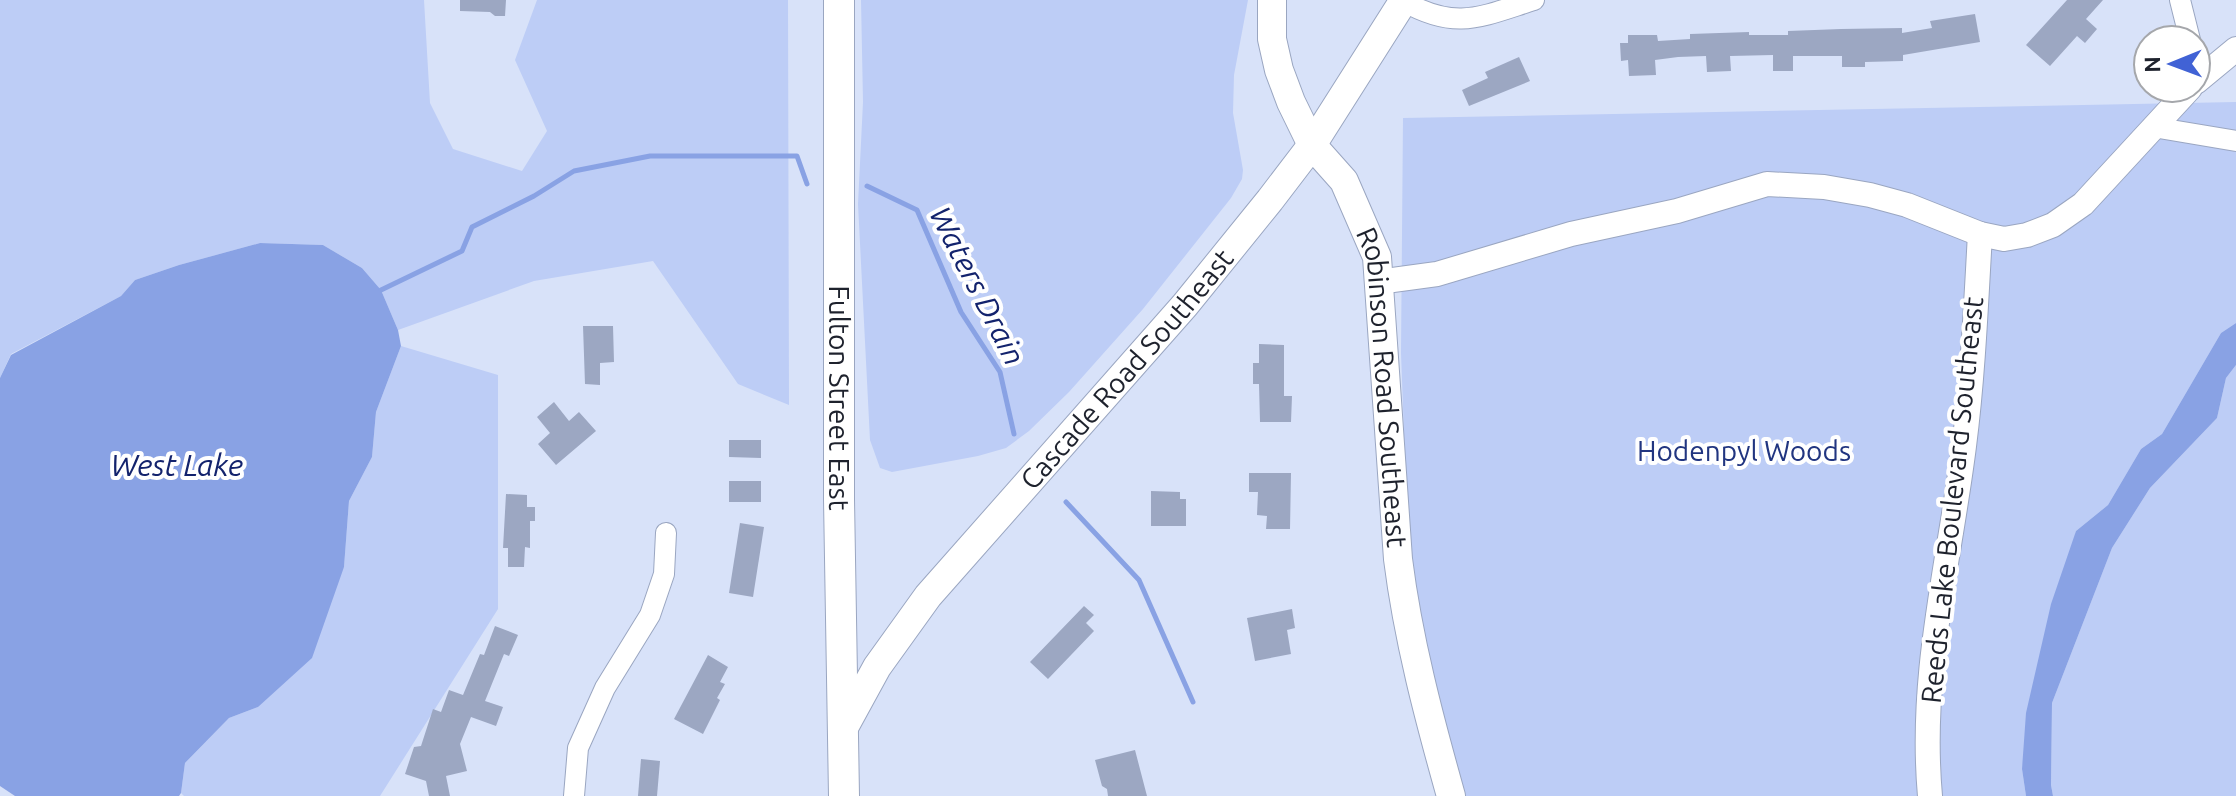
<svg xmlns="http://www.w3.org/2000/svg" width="2236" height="796" viewBox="0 0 2236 796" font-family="Ubuntu,sans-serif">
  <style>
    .green { fill: #bdcdf6 }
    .water { fill: #89a2e4 }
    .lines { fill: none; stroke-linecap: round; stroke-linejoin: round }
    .stream { stroke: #89a2e4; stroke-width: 5 }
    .building { fill: #9ca7c2 }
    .minor-casing { stroke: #9aa6c1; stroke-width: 22 }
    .tertiary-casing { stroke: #9aa6c1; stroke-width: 26 }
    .secondary-casing { stroke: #9aa6c1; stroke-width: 30 }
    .primary-casing { stroke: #9aa6c1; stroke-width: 32 }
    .minor { stroke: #fff; stroke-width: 20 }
    .tertiary { stroke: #fff; stroke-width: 24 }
    .secondary { stroke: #fff; stroke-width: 28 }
    .primary { stroke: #fff; stroke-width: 30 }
    .labels { text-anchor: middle; stroke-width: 8; stroke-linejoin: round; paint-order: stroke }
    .street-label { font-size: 28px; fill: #1e222d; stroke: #fff }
    .park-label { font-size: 28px; fill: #213580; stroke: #fff }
    .water-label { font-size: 30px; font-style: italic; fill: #13236d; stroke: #fff }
  </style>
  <rect width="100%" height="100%" fill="#d8e2f9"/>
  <g class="green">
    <path d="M0,0h424l6,103 23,46 69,22 25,-40 -32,-71 22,-60h251l1,405 -51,-21 -85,-123 -119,20 -136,49 -17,-40 -19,-22 -39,-23 -63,-2 -81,22 -44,15 -14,16 -110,58 -11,24z"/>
    <path d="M861,0h387l-14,75 -1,38 10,57 -1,9 -11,19 -88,111 -74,83 -40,39 -23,17 -28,8 -86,16 -12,-4 -10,-28 -12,-236 5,-102z"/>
    <path d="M2236,102v221l-15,10 -59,101 -21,15 -33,56 -32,26 -54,238 4,27h-560l-24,-76 -22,-90 -12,-88 -7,-189 2,-235z"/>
    <path d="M401,346l97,29v234l-118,187h-196l-3,-3 4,-30 44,-45 29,-11 86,-140 5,-66 23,-44 4,-45z"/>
    <path d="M2236,365v431h-183l-2,-11 1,-82 60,-155 38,-60 67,-70 9,-40z"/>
  </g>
  <g class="water">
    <path d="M260,243l63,2 39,23 19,22 17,40 3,16 -25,66 -4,45 -23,44 -5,66 -32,91 -54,49 -29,11 -44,45 -4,30 -2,3h-164l-15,-10v-408l11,-23 110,-59 14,-16 44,-15z"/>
    <path d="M2236,323v42l-10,13 -9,40 -67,70 -38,60 -60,155 -1,82 2,11h-27l-4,-27 4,-56 25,-109 25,-73 32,-26 33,-56 21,-15 59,-101z"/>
  </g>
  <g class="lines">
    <g class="stream">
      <path d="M867,186l50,24 44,102 39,60 14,62"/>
      <path d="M381,290l81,-39 10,-24 62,-31 40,-25 76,-15h147l10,28"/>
      <path d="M1066,502l73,78 54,122"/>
    </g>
  </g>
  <g class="building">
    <path d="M460,0h46l-1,16h-10l-5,-4 -30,-1z"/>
    <path d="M2067,0h36l-17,19 11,10 -12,14 -8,-7 -27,30 -24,-21z"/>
    <path d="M1975,14l5,28 -77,13v6l-38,1v5h-23v-11h-49v15h-20v-16l-43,1 1,15 -24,1 -1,-16 -28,1 -23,3 1,15 -27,1 -1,-16 -7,1 -1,-18h8v-8h29l1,6 32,-2v-5l59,-2v3h39v-4l53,-2 61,-1v5l30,-5 -2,-7z"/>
    <path d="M1519,57l11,24 -61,25 -7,-16 26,-12 -3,-6z"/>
    <path d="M583,326h30l1,36 -14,1v22l-15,-1z"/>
    <path d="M1259,344l25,1v51h8l-1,26h-31l-1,-38h-6v-21h6z"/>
    <path d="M554,402l15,19 10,-9 17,19 -40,34 -18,-21 12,-11 -13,-16z"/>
    <path d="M729,440h32v18l-32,-1z"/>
    <path d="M1249,473h42l-1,56h-24l1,-13 -10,-1 1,-23h-9z"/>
    <rect x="729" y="481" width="32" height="21"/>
    <path d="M1151,491l29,1v7h6v27h-35z"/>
    <path d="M506,494l21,1v12h8v14h-5v27l-5,-1 -1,20h-16v-19h-5z"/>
    <path d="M740,523l24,4 -11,70 -24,-4z"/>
    <path d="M1084,606l10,9 -8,8 8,8 -46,48 -18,-17z"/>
    <path d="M1292,609l3,19 -8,2 4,24 -36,7 -8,-43z"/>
    <path d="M495,626l23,9 -9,21 -5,-2 -19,47 18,6 -7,19 -25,-9 -11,27 7,27 -21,5 4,20h-21l-3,-15 -21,-7 9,-27 7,-1 12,-37 8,3 8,-22 14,5 17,-41 4,1z"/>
    <path d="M708,655l20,12 -8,15 5,2 -8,14 3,2 -17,34 -29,-15z"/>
    <path d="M1135,750l12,46h-39l-1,-7 -5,-3 -7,-26z"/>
    <path d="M641,759l19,2 -3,35h-19z"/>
  </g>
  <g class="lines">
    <defs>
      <g id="minor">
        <path d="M2180,0l10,40"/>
        <path d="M1403,1c53,30 77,16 131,-1"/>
        <path d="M2153,127l83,14"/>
        <path d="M574,796l4,-48 27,-60 45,-73 14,-41 2,-41"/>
      </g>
      <g id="tertiary">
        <path d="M2196,82l40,-33"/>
        <path d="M1378,282l59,-8 134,-40 106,-23 90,-27 57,3 46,8 37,10 73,29 24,5 23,-4 26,-10 30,-21 107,-116"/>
        <path d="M1930,796c-11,-122 19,-231 34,-350 9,-70 12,-142 16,-212"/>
      </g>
      <g id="secondary">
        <path id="s1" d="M1272,0v39l7,31 12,32 21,43 32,36 33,76 21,302c10,80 31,159 53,237"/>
        <path id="s2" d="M842,731l35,-64 51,-71 257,-291 85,-105 42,-55 92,-145"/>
      </g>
      <g id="primary">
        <path id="s3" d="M839,0v499l5,297"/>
      </g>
    </defs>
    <use href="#minor" class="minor-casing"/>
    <use href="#tertiary" class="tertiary-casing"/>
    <use href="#secondary" class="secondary-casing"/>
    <use href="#primary" class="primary-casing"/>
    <use href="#minor" class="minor"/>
    <use href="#tertiary" class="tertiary"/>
    <use href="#secondary" class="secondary"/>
    <use href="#primary" class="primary"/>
  </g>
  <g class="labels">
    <g class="street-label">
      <text dy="10" stroke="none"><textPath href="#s2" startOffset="462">Cascade Road Southeast</textPath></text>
      <text dy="10" stroke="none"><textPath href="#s1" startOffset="414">Robinson Road Southeast</textPath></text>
      <text dy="10" stroke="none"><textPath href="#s3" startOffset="398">Fulton Street East</textPath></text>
      <text transform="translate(1952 500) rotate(-84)" y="10">Reeds Lake Boulevard Southeast</text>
    </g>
    <g class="park-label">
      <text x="1744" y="461">Hodenpyl Woods</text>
    </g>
    <g class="water-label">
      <text transform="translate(977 286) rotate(63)" y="10">Waters Drain</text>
      <text x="177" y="476">West Lake</text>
    </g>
  </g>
  <g transform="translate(2172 64) rotate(269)"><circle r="38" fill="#ffffff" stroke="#a5a7ab" stroke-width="2"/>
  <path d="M0-6L14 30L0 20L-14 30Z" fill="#4162d5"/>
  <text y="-12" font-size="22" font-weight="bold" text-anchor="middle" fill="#1e222d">N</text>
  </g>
</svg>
